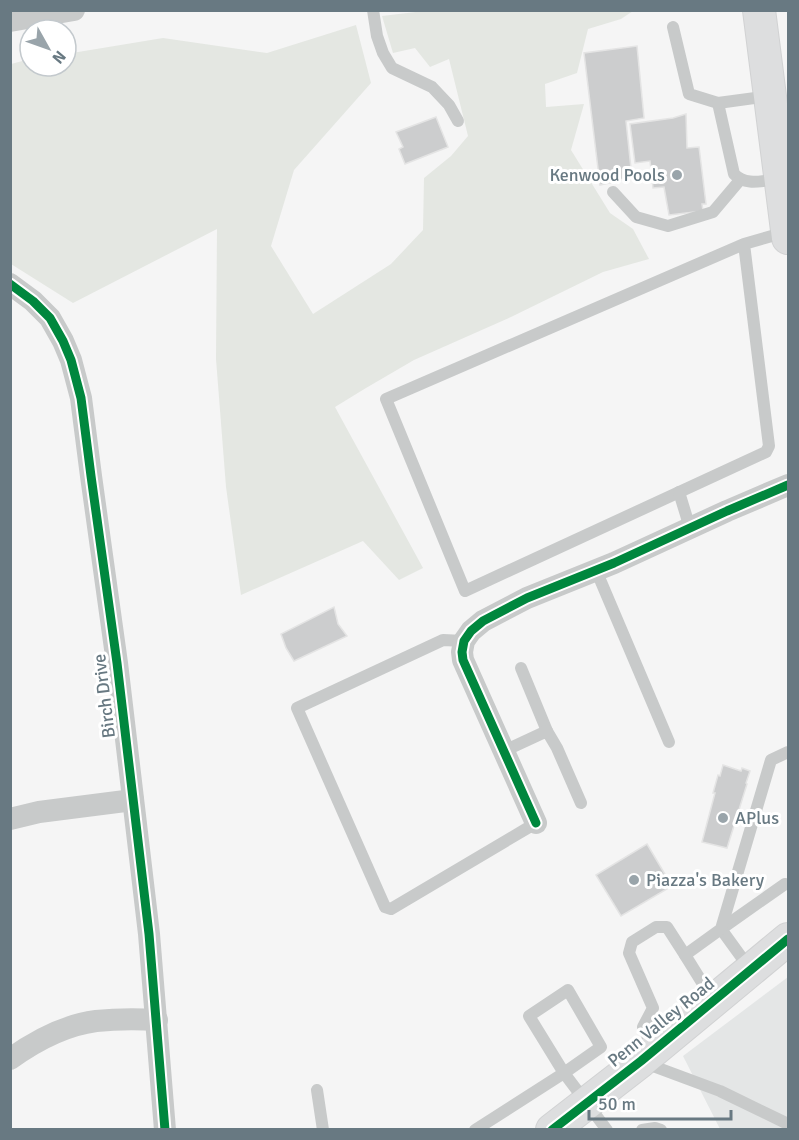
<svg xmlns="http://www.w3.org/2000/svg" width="799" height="1140" viewBox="0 0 799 1140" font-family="Signika,sans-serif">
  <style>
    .built { fill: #e4e6e6 }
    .green { fill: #e4e7e2 }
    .building { fill: #cccdce; stroke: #e4e4e4; stroke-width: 1.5 }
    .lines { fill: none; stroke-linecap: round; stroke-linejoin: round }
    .secondary-casing { stroke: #d1d2d3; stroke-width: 34 }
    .lane { stroke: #c8caca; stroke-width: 12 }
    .street { stroke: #c8caca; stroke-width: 22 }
    .secondary { stroke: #dddedf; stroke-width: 32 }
    .cycleway-casing { stroke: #fff; stroke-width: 13 }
    .cycleway { stroke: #00873e; stroke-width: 9 }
    .poi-dot { fill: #99a4aa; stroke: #fff; stroke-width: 2 }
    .labels { text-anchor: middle; stroke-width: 6; stroke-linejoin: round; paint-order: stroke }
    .poi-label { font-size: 18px; fill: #687982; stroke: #fff; text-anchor: start }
    .street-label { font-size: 18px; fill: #687982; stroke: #fff }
  </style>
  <rect width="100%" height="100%" fill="#f5f5f5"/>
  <path class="built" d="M788,977v152h-68l-37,-73z"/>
  <path class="green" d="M424,11h209l-12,8 -33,10 -11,44 -32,11 1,23 38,-3 -13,46 39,63 23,16 16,30 -46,13 -92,45 -97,43 -48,28 -31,19 88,161 -24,12 -36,-39 -122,54 -15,-108 -10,-128 1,-130 -144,74 -62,-39v-200l19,-5v7h36v-12l97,-16 104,15 89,-28 15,58 -77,87 -23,76 42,68 78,-50 32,-34 1,-52 27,-22 17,-20 -19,-77 -19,8 -15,-19 -22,5 -11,-37z"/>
  <g class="building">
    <path d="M637,46l7,72 -18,3 6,57 -32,7 -16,-132z"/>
    <path d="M686,114l1,34 12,-1 7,57h-4l1,7 -34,4 -5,-28 -11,1 -3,-27 -15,2 -5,-39 43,-6z"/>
    <path d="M436,117l12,30 -43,17 -6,-15 4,-2 -7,-15z"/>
    <path d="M334,607l4,17 9,12 -53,25 -8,-13 -5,-14z"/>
    <path d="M723,765l18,6 1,-3 8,3 -4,12 1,1 -20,64 -25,-6 13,-49h-2l5,-18 2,1z"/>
    <path d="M647,844l25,42 -51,30 -25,-41z"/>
  </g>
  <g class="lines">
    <defs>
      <g id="secondary">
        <path d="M759,10l29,228"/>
        <path d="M552,1130l89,-69 147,-122"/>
      </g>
    </defs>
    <use href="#secondary" class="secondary-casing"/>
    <g class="lane">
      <path d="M373,10l4,26 6,17 9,15 40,19 17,18 9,16"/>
      <path d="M673,27l16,67 29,9 16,71c13,13 29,6 46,5"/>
      <path d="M718,103l52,-7"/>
      <path d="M613,192l23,25 32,9 45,-14 27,-32"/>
      <path d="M744,244l25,202 -3,6 -301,139 -79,-192 358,-155 42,-12"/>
      <path d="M679,492l11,36"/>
      <path d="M596,570l73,172"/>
      <path d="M464,641l-21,-1 -146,68 88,199 6,2 145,-86"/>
      <path d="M521,668l26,63"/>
      <path d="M504,751l43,-20 10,17 24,55"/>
      <path d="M750,969l-29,-40 64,-45"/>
      <path d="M713,1000l-28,-45 36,-26 50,-169 17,-8"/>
      <path d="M654,1049l-11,-22 10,-19 -24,-55 3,-11 24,-15h11l18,28"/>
      <path d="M642,1062l78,29 68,33"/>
      <path d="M317,1090l6,40"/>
      <path d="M475,1130l89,-57 37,-26 -33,-57 -39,26 35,57 43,57"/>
      <path d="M642,1130l13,-2 6,2"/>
    </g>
    <g class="street">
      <path d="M10,21l64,-11"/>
      <path d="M10,284l23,17 17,17 13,23 8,19 10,38 10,78 26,187 32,271 16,196"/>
      <path d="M10,819l29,-7 94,-12"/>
      <path d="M536,823l-73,-163 -1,-8 2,-11 7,-10 12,-10 44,-23 87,-35 113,-52 61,-26"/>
      <path d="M10,1059c25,-18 55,-34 86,-38 20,-2 41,-2 61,-1"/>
    </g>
    <use href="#secondary" class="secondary"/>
    <defs>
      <g id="cycleway">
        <path d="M10,284l23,17 17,17 13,23 8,19 10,38 10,78 26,187 32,271 16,196"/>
        <path d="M536,823l-73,-163 -1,-8 2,-11 7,-10 12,-10 44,-23 87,-35 113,-52 61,-26"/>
        <path d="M552,1130l89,-69 147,-122"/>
      </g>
    </defs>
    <use href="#cycleway" class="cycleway-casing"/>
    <use href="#cycleway" class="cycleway"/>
  </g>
  <g class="poi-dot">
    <circle cx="677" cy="175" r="6"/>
    <circle cx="723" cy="818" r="6"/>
    <circle cx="634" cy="880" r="6"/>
  </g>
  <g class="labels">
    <g class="poi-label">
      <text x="665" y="181" text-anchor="end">Kenwood Pools</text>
      <text x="735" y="824">APlus</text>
      <text x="646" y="886">Piazza's Bakery</text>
    </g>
    <g class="street-label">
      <text transform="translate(104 696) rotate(-97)" y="6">Birch Drive</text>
      <text transform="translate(661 1022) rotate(-39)" y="6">Penn Valley Road</text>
    </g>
  </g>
  <rect width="799" height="1140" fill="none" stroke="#687982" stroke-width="24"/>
  <g transform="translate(48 48) rotate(130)"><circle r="28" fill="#ffffff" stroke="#c3c9cd" stroke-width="1.5"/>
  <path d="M0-4.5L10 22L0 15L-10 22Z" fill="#99a4aa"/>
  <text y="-9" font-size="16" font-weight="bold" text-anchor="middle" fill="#687982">N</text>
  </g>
  <path d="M589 1110v9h142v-9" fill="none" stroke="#687982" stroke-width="3"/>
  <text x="598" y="1110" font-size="18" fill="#687982" stroke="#ffffff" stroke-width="4.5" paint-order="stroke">50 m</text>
</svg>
